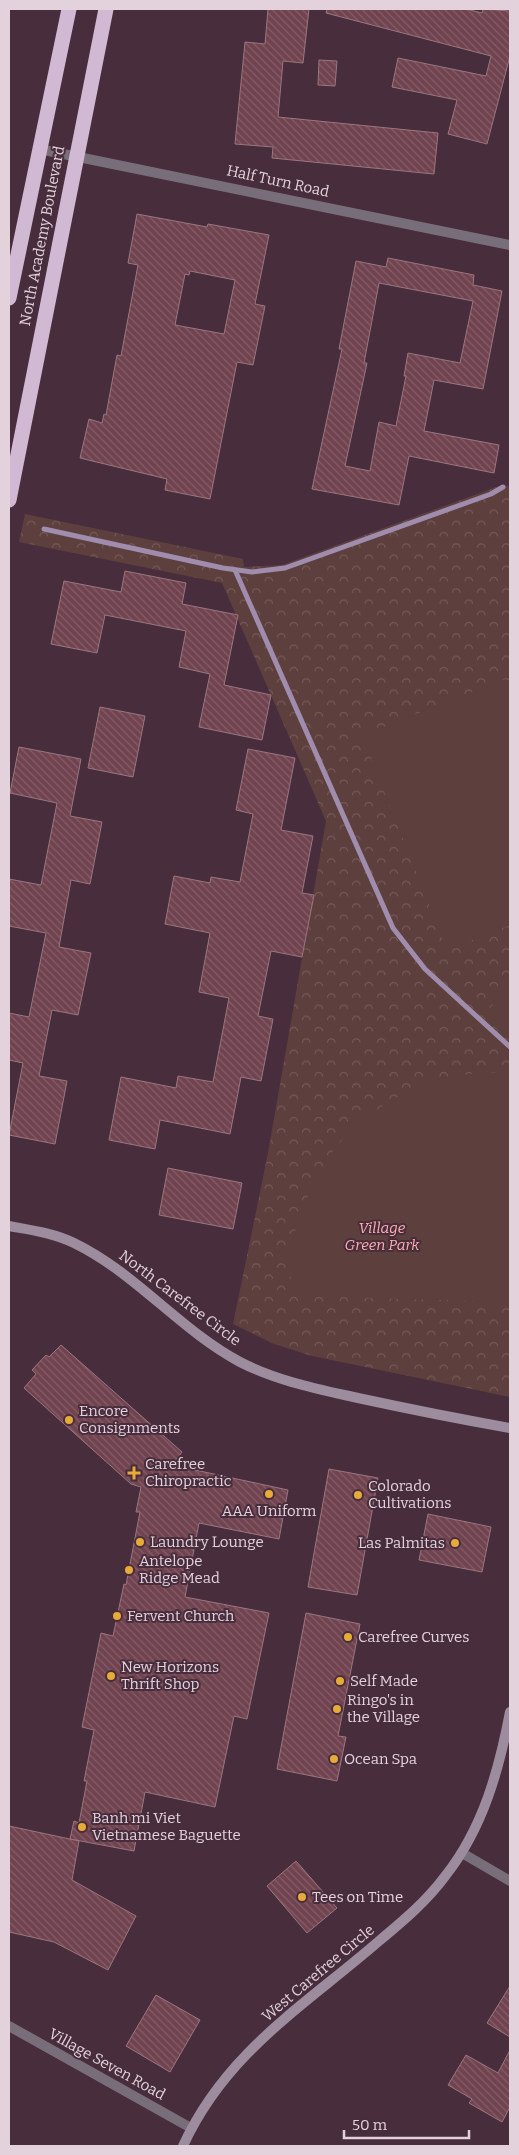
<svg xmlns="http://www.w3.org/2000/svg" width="519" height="2155" viewBox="0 0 519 2155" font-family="Bitter,serif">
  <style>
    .park { fill: url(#park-crowns) }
    .pitch { fill: #5d3f3d }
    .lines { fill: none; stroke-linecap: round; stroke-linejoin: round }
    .stream { stroke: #a08dad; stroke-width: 5 }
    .building { fill: url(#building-back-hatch); stroke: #9a767f; fill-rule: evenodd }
    .street { stroke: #786e79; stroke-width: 10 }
    .secondary { stroke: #9c8c9d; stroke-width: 10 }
    .highway { stroke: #d1b8d3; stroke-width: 15 }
    .poi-dot { fill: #e7ac37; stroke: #482d3d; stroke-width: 2 }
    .labels { text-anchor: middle; stroke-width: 4; stroke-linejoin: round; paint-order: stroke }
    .street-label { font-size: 15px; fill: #e3d2db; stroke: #482d3d }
    .park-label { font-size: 15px; font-style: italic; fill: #ffafab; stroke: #482d3d }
    .poi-label { font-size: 15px; fill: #e3d2db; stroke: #482d3d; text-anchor: start }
  </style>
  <defs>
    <pattern id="park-crowns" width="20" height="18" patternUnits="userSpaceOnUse" patternTransform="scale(1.25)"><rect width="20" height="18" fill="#5d3f3d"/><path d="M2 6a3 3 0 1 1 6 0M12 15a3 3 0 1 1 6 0" fill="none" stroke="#745a58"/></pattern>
    <pattern id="building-back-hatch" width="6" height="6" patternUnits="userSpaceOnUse" patternTransform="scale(1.25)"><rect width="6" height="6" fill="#70434f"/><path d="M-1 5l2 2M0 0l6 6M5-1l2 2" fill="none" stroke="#845d68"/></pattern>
  </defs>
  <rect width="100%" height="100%" fill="#482d3d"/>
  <path class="park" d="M502,485l8,1v911l-198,-41 -38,-12 -41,-20 35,-171 58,-332 -104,-238 -203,-41 6,-28 218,45 1,8 38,-2z"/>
  <g class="pitch">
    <path d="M506,679l4,10v236l-63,25 -85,-215z"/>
    <path d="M510,986v55l-27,-25z"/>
    <path d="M504,1072l6,6v222l-2,2 -202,-6c-5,-5 -11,-11 -15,-18 -7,-14 4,-49 10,-63 18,-54 44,-87 93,-116 12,-6 25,-15 38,-18 23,-7 48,-8 72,-9z"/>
  </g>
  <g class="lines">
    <g class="stream">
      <path d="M44,529l179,39 29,4 33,-4 206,-74 12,-7"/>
      <path d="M235,570l158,358 32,41 85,78"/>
    </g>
  </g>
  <g class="building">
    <path d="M268,9h41l-6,54 -20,-2 -5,56 160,16 -4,41 -162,-16 1,-11 -38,-3 10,-102 20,2z"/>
    <path d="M327,9h139l16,4 1,-4 27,2v45l-23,88 -39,-10 9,-34 -65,-13 6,-29 88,18 5,-20 -165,-43z"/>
    <path d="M319,60l18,1 -2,25 -17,-1z"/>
    <path d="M137,214l70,13 1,-3 61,11 -14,69 10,2 -12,59 -16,-3 -27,137 -45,-9 2,-11 -87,-21 9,-39 13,4 2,-9 2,1 11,-60 4,1 17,-91 -10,-2zM190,271l45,9 -11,54 -49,-9 10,-51 4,1z"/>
    <path d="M388,258l86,17 -1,10 29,6 -19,98 -49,-9 -10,51 75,14 -5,28 -85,-17 -10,49 -87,-16 30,-140h-3l17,-88 30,6zM379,283l94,18 -13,62 -52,-10 -4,23h2l-10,50 -17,-4 -9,49 -25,-5 22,-103h-3z"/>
    <path d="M125,571l61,12 -4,21 56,11 -14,70 47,10 -9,45 -63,-13 11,-53 -31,-7 7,-36 -81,-16 -8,38 -46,-9 13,-63 57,11z"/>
    <path d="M100,707l45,9 -12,61 -45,-9z"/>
    <path d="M19,747l62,12 -11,57 32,6 -12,62 -19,-4 -12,67 32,6 -13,62 -26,-5 -13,66 28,5 -12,63 -46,-9 14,-72 -14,-3v-47l20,4 17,-84 -37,-7v-47l32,6 16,-82 -47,-10z"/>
    <path d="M248,749l47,9 -14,72 32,6 -11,57 12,2 -12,62 -31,-6 -13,65 15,3 -12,62 -20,-4 -11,57 -70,-14 -5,29 -46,-9 12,-63 55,11 2,-12 35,6 16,-84 -30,-6 11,-59 -45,-9 9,-48 36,7 1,-6 29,5 13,-68 -17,-4z"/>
    <path d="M168,1168l74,15 -9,46 -74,-14z"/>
    <path d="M61,1345l121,107 -10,13 116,25 -9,49 -80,-16 -14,74 84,16 -22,106 -13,-3 -19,91 -70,-15 -11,59 -64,-12 4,-18 5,2 8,-42h-3l10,-51 -12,-3 19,-94 12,3 11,-52 2,1 14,-73h-4l5,-25 -10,-3 -107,-96 12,-14 -4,-4 14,-15 3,2z"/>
    <path d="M329,1469l49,9 -21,117 -49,-8z"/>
    <path d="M428,1514l63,13 -9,45 -63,-12z"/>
    <path d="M306,1613l54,11 -22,112 8,1 -9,44 -60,-12z"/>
    <path d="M9,1826l70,15 -7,39 64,36 -28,54 -54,-28 -45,-10z"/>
    <path d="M296,1861l41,47 -30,25 -40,-47z"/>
    <path d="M510,1986v51l-23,-14z"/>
    <path d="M156,1995l44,25 -30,52 -44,-26z"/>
    <path d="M510,2050v57l-8,15 -33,-19 3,-4 -24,-14 18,-30 32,18z"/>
  </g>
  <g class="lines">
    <g class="street">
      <path d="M39,149l471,96"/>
      <path d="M462,1853l48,28"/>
      <path d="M9,2026l182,102"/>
    </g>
    <g class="secondary">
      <path d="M9,1226c22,4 45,7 65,17 62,30 106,87 166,119 37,19 78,27 118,36 51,11 101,21 152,30"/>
      <path d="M183,2146c43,-94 121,-140 196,-205 24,-20 48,-40 67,-66 37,-47 53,-105 64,-163"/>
    </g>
    <g class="highway">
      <path d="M9,298l60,-289"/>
      <path d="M9,500l97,-491"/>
    </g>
  </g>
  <g class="poi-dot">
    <circle cx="69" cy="1420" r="5"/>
    <path d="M131.5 1465.5h5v5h5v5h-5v5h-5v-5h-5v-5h5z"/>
    <circle cx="269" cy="1494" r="5"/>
    <circle cx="358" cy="1495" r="5"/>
    <circle cx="140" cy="1542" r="5"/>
    <circle cx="455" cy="1543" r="5"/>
    <circle cx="129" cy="1570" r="5"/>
    <circle cx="117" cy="1616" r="5"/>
    <circle cx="348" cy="1637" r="5"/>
    <circle cx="111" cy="1676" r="5"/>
    <circle cx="340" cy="1681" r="5"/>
    <circle cx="337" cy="1709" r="5"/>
    <circle cx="334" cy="1759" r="5"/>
    <circle cx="82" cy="1827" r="5"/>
    <circle cx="302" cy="1897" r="5"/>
  </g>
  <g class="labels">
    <g class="street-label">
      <text transform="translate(278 181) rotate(12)" y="5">Half Turn Road</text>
      <text transform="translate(42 236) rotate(-79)" y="5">North Academy Boulevard</text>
      <text transform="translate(180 1298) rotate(37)" y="5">North Carefree Circle</text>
      <text transform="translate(318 1973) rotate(-40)" y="5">West Carefree Circle</text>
      <text transform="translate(107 2064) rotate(29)" y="5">Village Seven Road</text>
    </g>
    <g class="park-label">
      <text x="382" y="1233">Village<tspan x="382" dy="17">Green Park</tspan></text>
    </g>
    <g class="poi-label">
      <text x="79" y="1416">Encore<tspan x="79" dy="17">Consignments</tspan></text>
      <text x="145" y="1469">Carefree<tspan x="145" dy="17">Chiropractic</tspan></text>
      <text x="368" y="1491">Colorado<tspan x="368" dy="17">Cultivations</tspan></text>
      <text x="269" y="1516" text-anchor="middle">AAA Uniform</text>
      <text x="150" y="1547">Laundry Lounge</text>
      <text x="445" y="1548" text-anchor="end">Las Palmitas</text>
      <text x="139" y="1566">Antelope<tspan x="139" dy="17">Ridge Mead</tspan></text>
      <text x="127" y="1621">Fervent Church</text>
      <text x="358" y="1642">Carefree Curves</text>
      <text x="121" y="1672">New Horizons<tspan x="121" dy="17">Thrift Shop</tspan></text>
      <text x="350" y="1686">Self Made</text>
      <text x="347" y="1705">Ringo's in<tspan x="347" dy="17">the Village</tspan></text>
      <text x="344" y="1764">Ocean Spa</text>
      <text x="92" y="1823">Banh mi Viet<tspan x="92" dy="17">Vietnamese Baguette</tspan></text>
      <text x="312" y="1902">Tees on Time</text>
    </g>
  </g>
  <rect width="519" height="2155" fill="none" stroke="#e3d2db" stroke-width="20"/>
  <path d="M344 2130v8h125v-8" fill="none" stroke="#e3d2db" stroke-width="2.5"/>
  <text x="352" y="2130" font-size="15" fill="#e3d2db" stroke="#482d3d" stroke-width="4" paint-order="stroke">50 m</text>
</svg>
